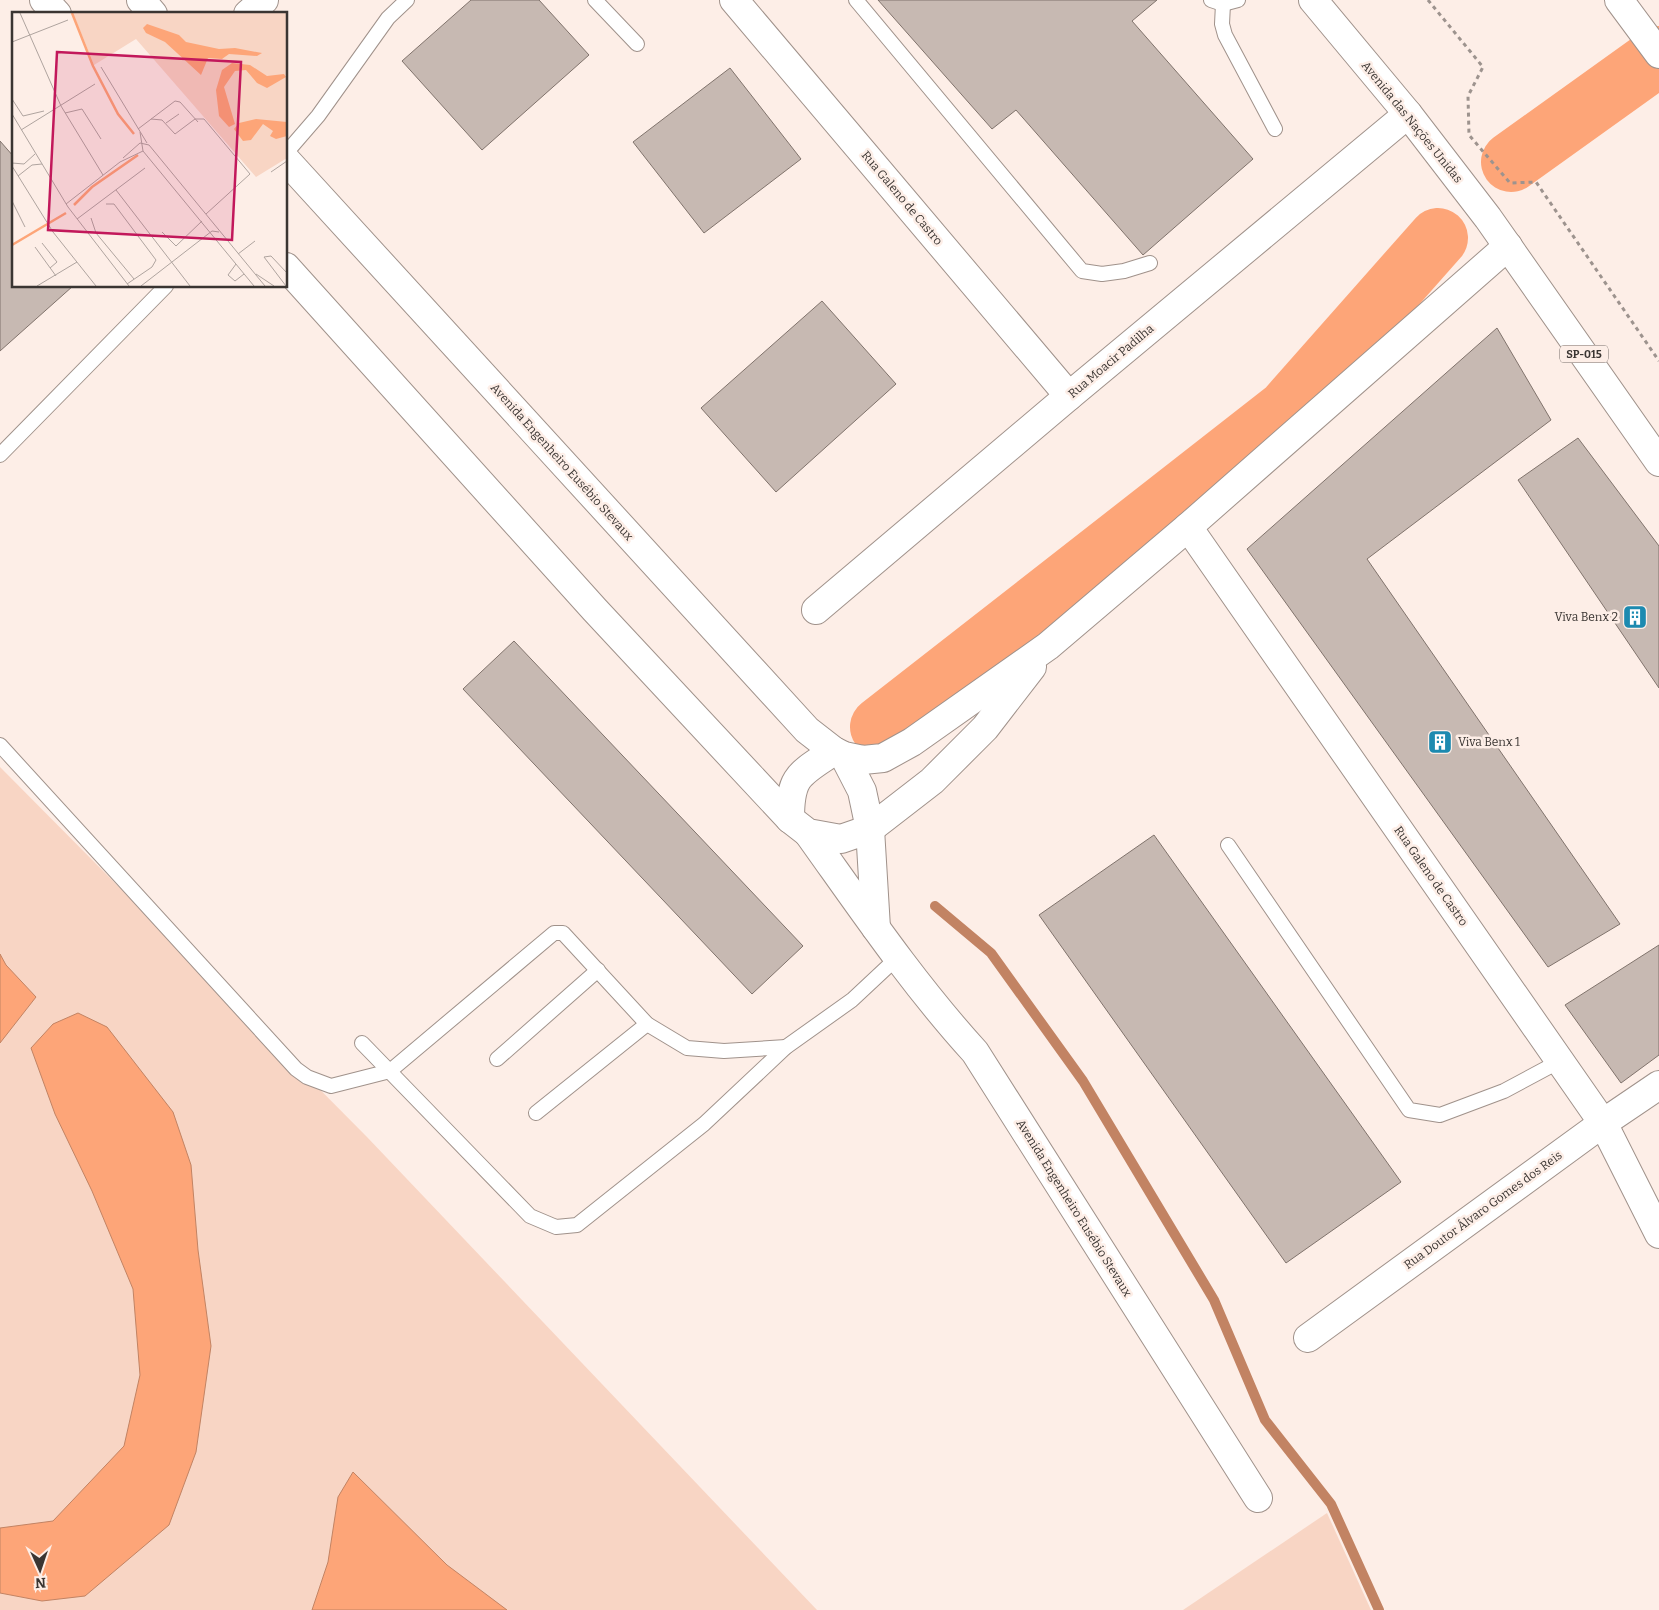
<svg xmlns="http://www.w3.org/2000/svg" width="1659" height="1610" viewBox="0 0 1659 1610" font-family="Bitter,serif">
  <style>
    .green { fill: #f8d5c4 }
    .water { fill: #fda578; stroke: #c28363 }
    .lines { fill: none; stroke-linecap: round; stroke-linejoin: round }
    .stream { stroke: #c28363; stroke-width: 10 }
    .river { stroke: #fda578; stroke-width: 60 }
    .building { fill: #c7b9b2; stroke: #80736c }
    .lane-casing { stroke: #a0928b; stroke-width: 16 }
    .street-casing { stroke: #a0928b; stroke-width: 30 }
    .secondary-casing { stroke: #a0928b; stroke-width: 30 }
    .highway-casing { stroke: #a0928b; stroke-width: 30 }
    .path { stroke: #9d938e; stroke-width: 3; stroke-dasharray: 4 4; stroke-linecap: butt }
    .lane { stroke: #fff; stroke-width: 14 }
    .street { stroke: #fff; stroke-width: 28 }
    .secondary { stroke: #fff; stroke-width: 28 }
    .highway { stroke: #fff; stroke-width: 28 }
    .labels { text-anchor: middle; stroke-width: 5; stroke-linejoin: round; paint-order: stroke }
    .shield { fill: #fdeee7; stroke: #746c68; stroke-width: 1 }
    .shield-label { font-size: 11px; font-weight: bold; fill: #3a3532 }
    .street-label { font-size: 12px; fill: #3a3532; stroke: #fdeee7 }
    .poi-label { font-size: 12px; fill: #3a3532; stroke: #fdeee7; text-anchor: end }
    .inset-river { fill: none; stroke: #fda578; stroke-width: 2.5 }
    .inset-road { fill: none; stroke: #afa49f; stroke-width: 1 }
    .view { fill: #c2185b; fill-opacity: 0.15; stroke: #c2185b; stroke-width: 2.5 }
    .inset-edge { fill: none; stroke: #3a3532; stroke-width: 2.5 }
  </style>
  <rect width="100%" height="100%" fill="#fdeee7"/>
  <g class="green">
    <path d="M0,767l367,370 450,473h-817z"/>
    <path d="M1327,1513l44,97h-188z"/>
  </g>
  <g class="water">
    <path d="M0,954l6,11 30,32 -36,46z"/>
    <path d="M78,1013l29,14 66,85 18,53 7,85 13,96 -15,106 -27,73 -84,71 -43,5 -42,-8v-65l53,-7 71,-75 16,-71 -7,-86 -41,-98 -37,-77 -24,-66 22,-24z"/>
    <path d="M353,1472l94,93 60,45h-195l16,-48 10,-65z"/>
  </g>
  <g class="lines">
    <path class="stream" d="M935,906l56,47 92,128 131,219 51,120 66,84 48,106"/>
    <g class="river">
      <path d="M1511,162l148,-106"/>
      <path d="M880,727l406,-317 152,-172"/>
    </g>
  </g>
  <g class="building">
    <path d="M471,0h68l50,55 -107,95 -80,-89z"/>
    <path d="M878,0h279l-25,21 121,138 -110,96 -127,-145 -24,19z"/>
    <path d="M730,68l71,91 -97,74 -71,-91z"/>
    <path d="M0,141l14,16v129h59l-73,65z"/>
    <path d="M822,301l74,83 -120,108 -75,-84z"/>
    <path d="M1497,328l54,92 -184,139 253,365 -72,43 -301,-418z"/>
    <path d="M1578,438l81,108v142l-141,-208z"/>
    <path d="M514,641l289,305 -51,48 -289,-305z"/>
    <path d="M1154,835l247,347 -115,81 -247,-348z"/>
    <path d="M1659,945v110l-38,28 -56,-78z"/>
  </g>
  <g class="lines">
    <defs>
      <g id="lane">
        <path d="M595,0l42,44"/>
        <path d="M856,0l226,271 20,3 22,-3 26,-8"/>
        <path d="M1211,0l12,4 15,-4"/>
        <path d="M1223,4l-1,20 3,11 50,94"/>
        <path d="M286,153l32,-37 70,-98 19,-18"/>
        <path d="M0,455l166,-169"/>
        <path d="M0,745l296,324 11,8 24,9 59,-15 164,-138h9l84,91 40,24 37,3 62,-4"/>
        <path d="M1228,845l181,265 31,5 64,-24 56,-30"/>
        <path d="M362,1043l168,173 26,11 21,-2 127,-101 82,-77 66,-47 46,-43"/>
        <path d="M497,1059l101,-89"/>
        <path d="M536,1113l111,-89"/>
      </g>
      <g id="street">
        <path d="M734,0l335,396"/>
        <path d="M248,14l16,-14"/>
        <path d="M1188,527l415,596 56,111"/>
        <path d="M816,610l253,-214 339,-282"/>
        <path d="M844,756l18,35 3,14 5,24 6,99"/>
        <path d="M790,819c0,-44 10,-45 44,-68"/>
        <path d="M808,833c53,74 105,151 167,219l283,446"/>
        <path d="M1308,1338l295,-215 56,-38"/>
      </g>
      <g id="secondary">
        <path d="M44,0l13,14"/>
        <path d="M141,0l12,14"/>
        <path d="M286,160l521,570 27,21 10,5 19,4 20,-2 29,-16 136,-96 140,-119 320,-281"/>
        <path d="M286,267l309,343 195,209 18,14 33,6 29,-10 62,-48 53,-53 47,-61"/>
      </g>
      <g id="highway">
        <path d="M1313,0l95,114 80,104 171,244"/>
        <path d="M1619,0l40,54"/>
      </g>
    </defs>
    <use href="#lane" class="lane-casing"/>
    <use href="#street" class="street-casing"/>
    <use href="#secondary" class="secondary-casing"/>
    <use href="#highway" class="highway-casing"/>
    <path class="path" d="M1428,0l55,67 -15,29 1,39 41,48 26,-1 123,179"/>
    <use href="#lane" class="lane"/>
    <use href="#street" class="street"/>
    <use href="#secondary" class="secondary"/>
    <use href="#highway" class="highway"/>
  </g>
  <defs>
    <symbol id="building-square" viewBox="-11 -11 22 22"><rect x="-9" y="-9" width="18" height="18" rx="4" fill="#1c8ab0" stroke="#fdeee7"/><path d="M-4-6H4V6H1V3H-1V6H-4ZM-2.5-4.3h1.7v1.8h-1.7ZM.8-4.3h1.7v1.8H.8ZM-2.5-1h1.7V.8h-1.7ZM.8-1h1.7V.8H.8Z" fill="#fff"/></symbol>
  </defs>
  <g fill-rule="evenodd">
    <use href="#building-square" x="1621" y="603" width="28" height="28"/>
    <use href="#building-square" x="1426" y="728" width="28" height="28"/>
  </g>
  <g class="labels">
    <rect class="shield" x="1560" y="345.5" width="48" height="17" rx="4"/>
    <g class="shield-label">
      <text x="1584" y="358">SP-015</text>
    </g>
    <g class="street-label">
      <text transform="translate(1412 122) rotate(51)" y="4">Avenida das Nações Unidas</text>
      <text transform="translate(902 198) rotate(50)" y="4">Rua Galeno de Castro</text>
      <text transform="translate(1111 361) rotate(-40)" y="4">Rua Moacir Padilha</text>
      <text transform="translate(562 462) rotate(48)" y="4">Avenida Engenheiro Eusébio Stevaux</text>
      <text transform="translate(1431 876) rotate(55)" y="4">Rua Galeno de Castro</text>
      <text transform="translate(1074 1208) rotate(58)" y="4">Avenida Engenheiro Eusébio Stevaux</text>
      <text transform="translate(1483 1210) rotate(-36)" y="4">Rua Doutor Álvaro Gomes dos Reis</text>
    </g>
    <g class="poi-label">
      <text x="1618" y="621">Viva Benx 2</text>
      <text x="1458" y="746" text-anchor="start">Viva Benx 1</text>
    </g>
  </g>
  <g transform="translate(12 12)">
    <rect width="275" height="275" fill="#fdeee7"/>
    <path d="M61,1h214v145l-31,19 -120,-138 -42,26z" fill="#f8d5c4"/>
    <path d="M135,12l32,11 7,7 33,7 16,-1 27,5 -5,3 -28,-2 -7,5 -14,-1 -7,17 -36,-33 -19,-9 -3,-5zM220,51l18,2 17,11 17,-2 2,3 -19,11 -10,-5 -11,-13 -11,1 -11,16 11,37 -6,3 -10,-11 -3,-26 6,-20zM244,107l31,3v14l-11,3 -6,-3 3,-5 -10,-7 -12,16 -8,1 -9,-12 5,-6z" fill="#fda578"/>
    <path class="inset-river" d="M60,1l21,53 25,48 16,20M62,193l18,-18 46,-32M0,233l54,-32"/>
    <path class="inset-road" d="M8,1l41,93 42,69M0,30l56,-22M89,55l46,76M0,87l11,17 21,-5M53,101l17,-4 19,30M0,102l56,93 61,79M139,107l11,1 13,14 20,-15h9l46,55 -44,40M154,111l13,-9M126,117l37,-28 5,1 18,20M9,118l74,-46M128,120l3,19M111,146l17,-15 9,2 116,141M0,151l12,1 11,-10M0,154l41,66 43,54M259,160l16,-11M6,164l14,-11 10,-1M104,178l74,96M0,189l13,26M54,192l54,-42 23,-11 111,135M94,192h8l42,56 -4,7 -25,17M79,206l5,15 38,46M65,207l68,-51M150,220l14,14 26,-25M30,231l15,19 -7,6M23,235l21,29M226,242l17,-13M224,252l-8,11 7,6 9,-7M244,262l18,12M25,274l40,-24M129,274l71,-55 7,1M274,274l-22,-29 7,-1 16,17"/>
    <path class="view" d="M45,40l184,10 -9,178 -184,-10z"/>
    <rect width="275" height="275" class="inset-edge"/>
  </g>
  <g transform="translate(40 1570) rotate(177)" stroke="#fdeee7" stroke-width="4" paint-order="stroke">
  <path d="M0-4L9 19L0 12L-9 19Z" fill="#3a3532"/>
  <text y="-8" font-size="14" font-weight="bold" text-anchor="middle" fill="#3a3532">N</text>
  </g>
</svg>
